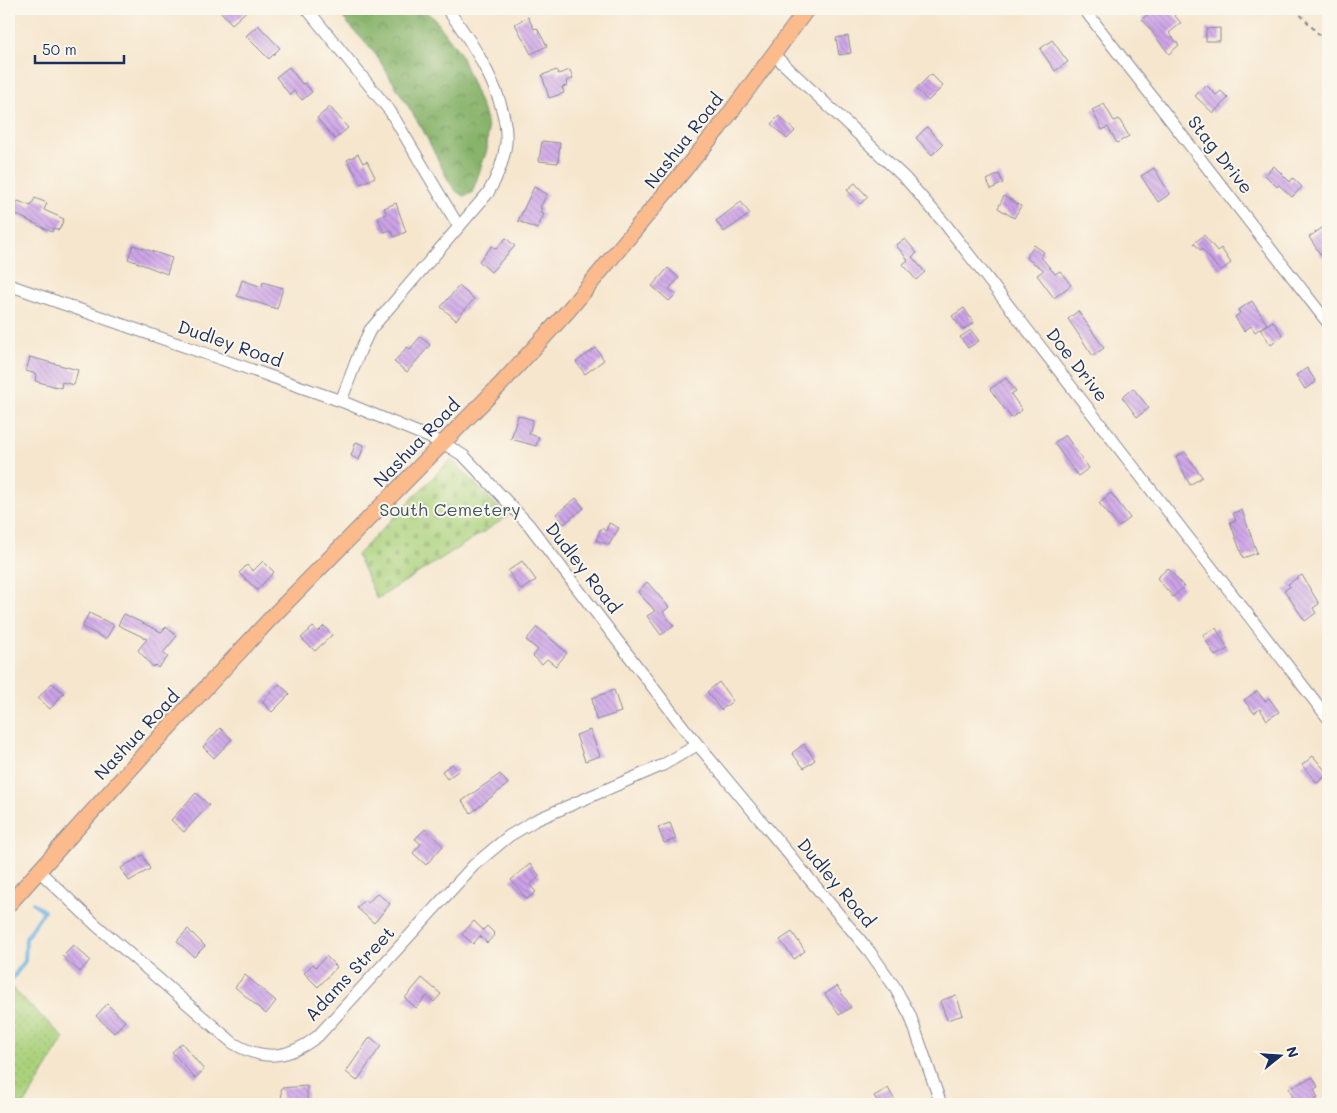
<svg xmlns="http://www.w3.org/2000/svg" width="1337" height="1113" viewBox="0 0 1337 1113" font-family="Mali,sans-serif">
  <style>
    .forest { fill: url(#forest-crowns); stroke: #517164 }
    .cemetery { fill: url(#cemetery-stones); stroke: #62806c }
    .park { fill: url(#park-dots); stroke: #62806c }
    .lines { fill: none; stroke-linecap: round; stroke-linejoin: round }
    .stream { stroke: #6bb0e1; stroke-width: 4 }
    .building { fill: url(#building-back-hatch) }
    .minor-casing { stroke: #888a96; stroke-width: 13 }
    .major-casing { stroke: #888a96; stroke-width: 17 }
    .path { stroke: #888a96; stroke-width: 2; stroke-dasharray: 4 4; stroke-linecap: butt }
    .minor { stroke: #fff; stroke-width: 11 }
    .major { stroke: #fbbb8d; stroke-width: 15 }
    .labels { text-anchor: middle; stroke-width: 4; stroke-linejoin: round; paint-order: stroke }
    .street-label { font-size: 18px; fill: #1b2f5e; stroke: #fbf7ec }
    .park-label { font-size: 18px; fill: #3f5865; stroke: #fbf7ec }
  </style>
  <defs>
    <pattern id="forest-crowns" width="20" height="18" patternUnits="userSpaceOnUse" patternTransform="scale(1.25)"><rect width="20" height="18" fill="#87b36b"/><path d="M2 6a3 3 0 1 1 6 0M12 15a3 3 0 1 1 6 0" fill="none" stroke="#6e925b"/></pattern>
    <pattern id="cemetery-stones" width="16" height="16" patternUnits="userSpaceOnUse" patternTransform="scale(1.25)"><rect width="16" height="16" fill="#aad17b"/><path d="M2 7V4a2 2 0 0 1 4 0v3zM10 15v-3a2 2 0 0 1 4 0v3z" fill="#92b46d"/></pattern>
    <pattern id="park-dots" width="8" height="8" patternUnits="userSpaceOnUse" patternTransform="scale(1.25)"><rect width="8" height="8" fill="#aad17b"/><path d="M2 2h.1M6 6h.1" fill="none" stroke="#92b46d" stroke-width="1.8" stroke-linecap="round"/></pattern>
    <pattern id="building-back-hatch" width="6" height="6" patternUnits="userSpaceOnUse" patternTransform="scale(1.25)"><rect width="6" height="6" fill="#cda3e8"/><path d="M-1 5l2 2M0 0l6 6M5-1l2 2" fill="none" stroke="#a685bf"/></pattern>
  </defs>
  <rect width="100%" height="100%" fill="#fbf7ec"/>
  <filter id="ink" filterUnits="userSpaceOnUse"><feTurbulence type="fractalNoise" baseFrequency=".02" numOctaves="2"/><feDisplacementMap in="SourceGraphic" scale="10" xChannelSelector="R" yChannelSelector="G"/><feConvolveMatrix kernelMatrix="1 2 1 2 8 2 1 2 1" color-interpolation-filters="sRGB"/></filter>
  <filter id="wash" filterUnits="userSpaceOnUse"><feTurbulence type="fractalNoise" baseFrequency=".0096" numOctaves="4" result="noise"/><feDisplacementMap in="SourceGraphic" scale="20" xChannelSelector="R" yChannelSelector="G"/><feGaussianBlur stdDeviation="1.12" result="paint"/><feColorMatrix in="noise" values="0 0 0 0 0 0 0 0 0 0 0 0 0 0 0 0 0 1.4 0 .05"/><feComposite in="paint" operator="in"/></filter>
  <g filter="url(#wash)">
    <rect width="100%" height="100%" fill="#f6e6ce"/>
    <path class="forest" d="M335,9h87l13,10 25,34 26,65 2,11 -1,21 -15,43 -8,3 -7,-4 -8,-10 -26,-52 -47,-75z"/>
    <path class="cemetery" d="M451,459l56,58 -130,82 -20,-44z"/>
    <path class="park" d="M9,985l55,53 -39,66h-16z"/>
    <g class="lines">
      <path class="stream" d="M9,983l16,-22 1,-23 18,-27 -11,-8"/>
    </g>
    <g id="blocks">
      <g class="building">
        <path d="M218,9h31l-17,15z"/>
        <path d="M1155,9h14l12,14 -12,10 10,12 -10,9 -27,-35z"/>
        <path d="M528,17l6,12 3,-1 10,18 -16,8 -16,-30z"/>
        <path d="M258,25l22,23 -11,11 -23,-23z"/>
        <path d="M1220,28v13h-14v-12z"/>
        <path d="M848,36l3,17 -12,2 -3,-17z"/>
        <path d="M1052,40l16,22 -13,9 -15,-22z"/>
        <path d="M289,67l13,17 3,-1 7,9 -10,8 -8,-9 -4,4 -14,-18z"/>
        <path d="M557,70l1,4 12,-4 3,9 -7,2 1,5 -5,1 2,6 -15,5 -7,-23z"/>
        <path d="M931,74l12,12 -15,15 -12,-12z"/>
        <path d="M1206,85l10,10 5,-4 7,7 -15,15 -18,-17z"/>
        <path d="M1104,104l10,17 5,-2 10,17 -12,7 -9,-16 -6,3 -10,-20z"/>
        <path d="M330,107l18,21 -13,11 -18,-21z"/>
        <path d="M779,116l16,15 -8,8 -16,-15z"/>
        <path d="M927,127l16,17 -11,11 -16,-17z"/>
        <path d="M542,141l18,2 -2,20 -19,-2z"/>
        <path d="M358,154l5,9 4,-2 8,16 -14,7 -14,-24z"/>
        <path d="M1274,166l16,16 3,-4 9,9 -10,10 -13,-12 -2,2 -12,-12z"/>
        <path d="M1154,168l16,26 -12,8 -17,-26z"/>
        <path d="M999,174l4,9 -12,6 -4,-9z"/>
        <path d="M855,183l13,14 -8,7 -13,-14z"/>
        <path d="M534,187l13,7 -7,14 2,1 -2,3 4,2 -7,15 -19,-8z"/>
        <path d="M1004,196l17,10 -7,12 -16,-10z"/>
        <path d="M35,198l12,5 -3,7 20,9 -5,11 -6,-2 -1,4 -39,-19 5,-12 13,5z"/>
        <path d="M741,202l9,12 -26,18 -8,-11z"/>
        <path d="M396,203l10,29 -12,5 -3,-7 -7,2 -6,-14 8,-4 -2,-6z"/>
        <path d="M1322,228l6,10v15l-6,4 -13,-20z"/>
        <path d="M1204,235l13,16 4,-3 10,15 -11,8 -18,-22 -2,1 -6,-7z"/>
        <path d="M506,238l9,8 -24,26 -12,-11 13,-15 4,3z"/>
        <path d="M905,239l12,14 -5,4 13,15 -9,8 -13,-16 5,-4 -12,-15z"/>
        <path d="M133,245l39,13 -5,16 -39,-15z"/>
        <path d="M1034,245l10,7 -3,5 14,17 5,-3 11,14 -17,13 -17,-23 7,-5 -18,-12z"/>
        <path d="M668,268l11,10 -10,11 7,5 -7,7 -17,-15z"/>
        <path d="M242,280l20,7 1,-5 20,6 -6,21 -40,-13z"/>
        <path d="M459,286l15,13 -18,21 -15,-13z"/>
        <path d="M1252,301l15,23 -12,8 -4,-6 -7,5 -9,-14 5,-4 -2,-3z"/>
        <path d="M964,308l10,15 -12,7 -10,-14z"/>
        <path d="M1078,311l26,37 -11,8 -25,-37z"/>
        <path d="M1273,321l10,15 -12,9 -11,-16z"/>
        <path d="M971,330l8,11 -11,7 -8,-11z"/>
        <path d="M420,337l10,8 -23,27 -13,-10 13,-15 3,2z"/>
        <path d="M596,348l8,12 -19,14 -9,-12z"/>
        <path d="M30,357l48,13 -4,15 -12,-3 -1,6 -26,-7 1,-7 -10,-3z"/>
        <path d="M1307,368l9,14 -11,7 -9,-14z"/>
        <path d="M1006,378l10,13 -5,3 11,16 -11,8 -21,-29z"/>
        <path d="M1133,388l16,20 -12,9 -15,-20z"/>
        <path d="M518,415l15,5 -4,14 10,3 -3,9 -25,-7z"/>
        <path d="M1065,435l24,33 -11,8 -24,-33z"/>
        <path d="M356,442l8,3 -5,15 -8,-4z"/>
        <path d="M1185,452l17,25 -12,8 -14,-28z"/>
        <path d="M1111,493l19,25 -11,9 -20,-24z"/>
        <path d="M576,498l8,10 -20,16 -8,-10z"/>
        <path d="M1242,510l15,43 -14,5 -13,-36 6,-1 -3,-8z"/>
        <path d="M609,523l10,5 -10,17 -13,-5 5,-12 5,3z"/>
        <path d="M263,561l11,11 -17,18 -18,-17 8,-8 6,6z"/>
        <path d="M522,561l14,19 -15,10 -13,-19z"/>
        <path d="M1168,568l16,19 -11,10 -16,-19z"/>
        <path d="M1302,575l17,29 -6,4 3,5 -11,8 -21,-31 6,-3 -2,-3z"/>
        <path d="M647,582l22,25 -6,5 11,14 -13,9 -14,-19 8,-5 -17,-19z"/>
        <path d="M89,613l25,12 -8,14 -24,-12z"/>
        <path d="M124,614l37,18 5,-5 11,9 -14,17 5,4 -10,11 -3,-3 -2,2 -15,-17 9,-11 -29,-14z"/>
        <path d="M324,626l8,9 -17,16 -14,-13 12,-11 5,5z"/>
        <path d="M537,627l30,26 -11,13 -9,-7 -5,5 -9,-8 5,-6 -12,-10z"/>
        <path d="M1216,628l12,21 -13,7 -12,-21z"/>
        <path d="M719,682l14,19 -12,9 -14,-18z"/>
        <path d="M52,683l12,10 -14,16 -12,-11z"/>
        <path d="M279,684l11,10 -18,18 -10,-10z"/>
        <path d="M614,690l7,22 -25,8 -4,-22z"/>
        <path d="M1257,691l8,10 4,-3 10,14 -12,8 -7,-11 -6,4 -10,-13z"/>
        <path d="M220,728l12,11 -18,19 -11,-11z"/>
        <path d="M590,730l10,26 -15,5 -9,-26z"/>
        <path d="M804,744l11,16 -11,8 -12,-15z"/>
        <path d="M1313,756l15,18 -11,9 -15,-18z"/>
        <path d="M452,764l6,7 -11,8 -5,-8z"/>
        <path d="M500,774l8,10 -37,29 -9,-12z"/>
        <path d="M196,793l13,12 -25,27 -13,-12z"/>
        <path d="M670,823l6,16 -12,4 -6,-16z"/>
        <path d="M425,829l18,17 -17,19 -13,-12 8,-9 -6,-5z"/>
        <path d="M143,855l7,14 -21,12 -8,-13z"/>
        <path d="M530,864l10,12 -10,9 6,7 -9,7 -16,-19z"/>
        <path d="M377,893l13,11 -16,19 -17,-15 7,-8 4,3z"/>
        <path d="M474,921l9,9 4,-4 8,8 -8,9 -7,-7 -7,8 -11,-10z"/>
        <path d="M188,929l17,17 -11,11 -17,-16z"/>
        <path d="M792,932l13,19 -11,8 -14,-19z"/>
        <path d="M73,945l17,15 -10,12 -18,-16z"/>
        <path d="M326,956l11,11 -19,20 -14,-14 9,-9 3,3z"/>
        <path d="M245,975l31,26 -10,13 -31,-27z"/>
        <path d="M422,978l19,16 -7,8 -7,-6 -11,12 -11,-10z"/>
        <path d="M837,986l14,21 -12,8 -14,-21z"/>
        <path d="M956,995l7,20 -16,5 -7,-19z"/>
        <path d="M107,1004l18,17 -11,12 -18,-17z"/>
        <path d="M370,1037l11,9 -24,35 -11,-9z"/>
        <path d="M182,1043l22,27 -9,8 -23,-26z"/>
        <path d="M1313,1077l5,10 -4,2 4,9 -3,2 2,4h-38l14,-7 -4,-9z"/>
        <path d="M307,1086v18l-25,-1 -1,-15z"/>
        <path d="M888,1088l9,16h-18l-5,-8z"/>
      </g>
    </g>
  </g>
  <g filter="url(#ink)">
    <use href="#blocks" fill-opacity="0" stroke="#888a96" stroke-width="1"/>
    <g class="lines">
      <defs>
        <g id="minor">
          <path d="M307,9l83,102 69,116"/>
          <path d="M1084,9l244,314"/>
          <path d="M774,55l131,123 41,47 382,493"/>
          <path d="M9,285l332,116 102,42 21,13 65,69 155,203 186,224 24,34 16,29 31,89"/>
          <path d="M341,401l19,-50 10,-21 118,-137c9,-15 16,-32 18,-50 3,-43 -33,-101 -59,-134"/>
          <path d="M39,871l57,54 137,118c31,19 57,15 85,-7l156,-171 35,-29 27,-16 127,-55 34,-20"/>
        </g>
        <path id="major" d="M9,904l135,-150 127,-136 230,-234 66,-72 152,-184 88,-119"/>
      </defs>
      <use href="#minor" class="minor-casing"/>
      <use href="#major" class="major-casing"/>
      <path class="path" d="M1295,9l33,35"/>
      <use href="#minor" class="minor"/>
      <use href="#major" class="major"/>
    </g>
  </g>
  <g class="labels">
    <g class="street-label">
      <text transform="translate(684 141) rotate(-52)" y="6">Nashua Road</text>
      <text transform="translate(1220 155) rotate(52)" y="6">Stag Drive</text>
      <text transform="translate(230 344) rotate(19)" y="6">Dudley Road</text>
      <text transform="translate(1077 365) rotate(52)" y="6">Doe Drive</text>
      <text transform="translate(417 443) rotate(-46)" y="6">Nashua Road</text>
      <text transform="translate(583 568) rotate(52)" y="6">Dudley Road</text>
      <text transform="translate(137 735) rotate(-47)" y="6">Nashua Road</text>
      <text transform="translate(836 883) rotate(50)" y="6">Dudley Road</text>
      <text transform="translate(350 974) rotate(-47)" y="6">Adams Street</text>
    </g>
    <g class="park-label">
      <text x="450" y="516">South Cemetery</text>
    </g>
  </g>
  <rect width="1337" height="1113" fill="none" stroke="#fbf7ec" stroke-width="30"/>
  <g transform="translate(1280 1056) rotate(73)" stroke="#fbf7ec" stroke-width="4" paint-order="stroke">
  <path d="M0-4L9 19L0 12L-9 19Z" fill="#1b2f5e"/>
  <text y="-8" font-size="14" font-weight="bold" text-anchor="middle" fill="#1b2f5e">N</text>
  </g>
  <path d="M35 55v8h89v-8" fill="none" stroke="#1b2f5e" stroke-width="2.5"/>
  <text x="42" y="55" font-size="15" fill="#1b2f5e" stroke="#fbf7ec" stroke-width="4" paint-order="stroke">50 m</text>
</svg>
